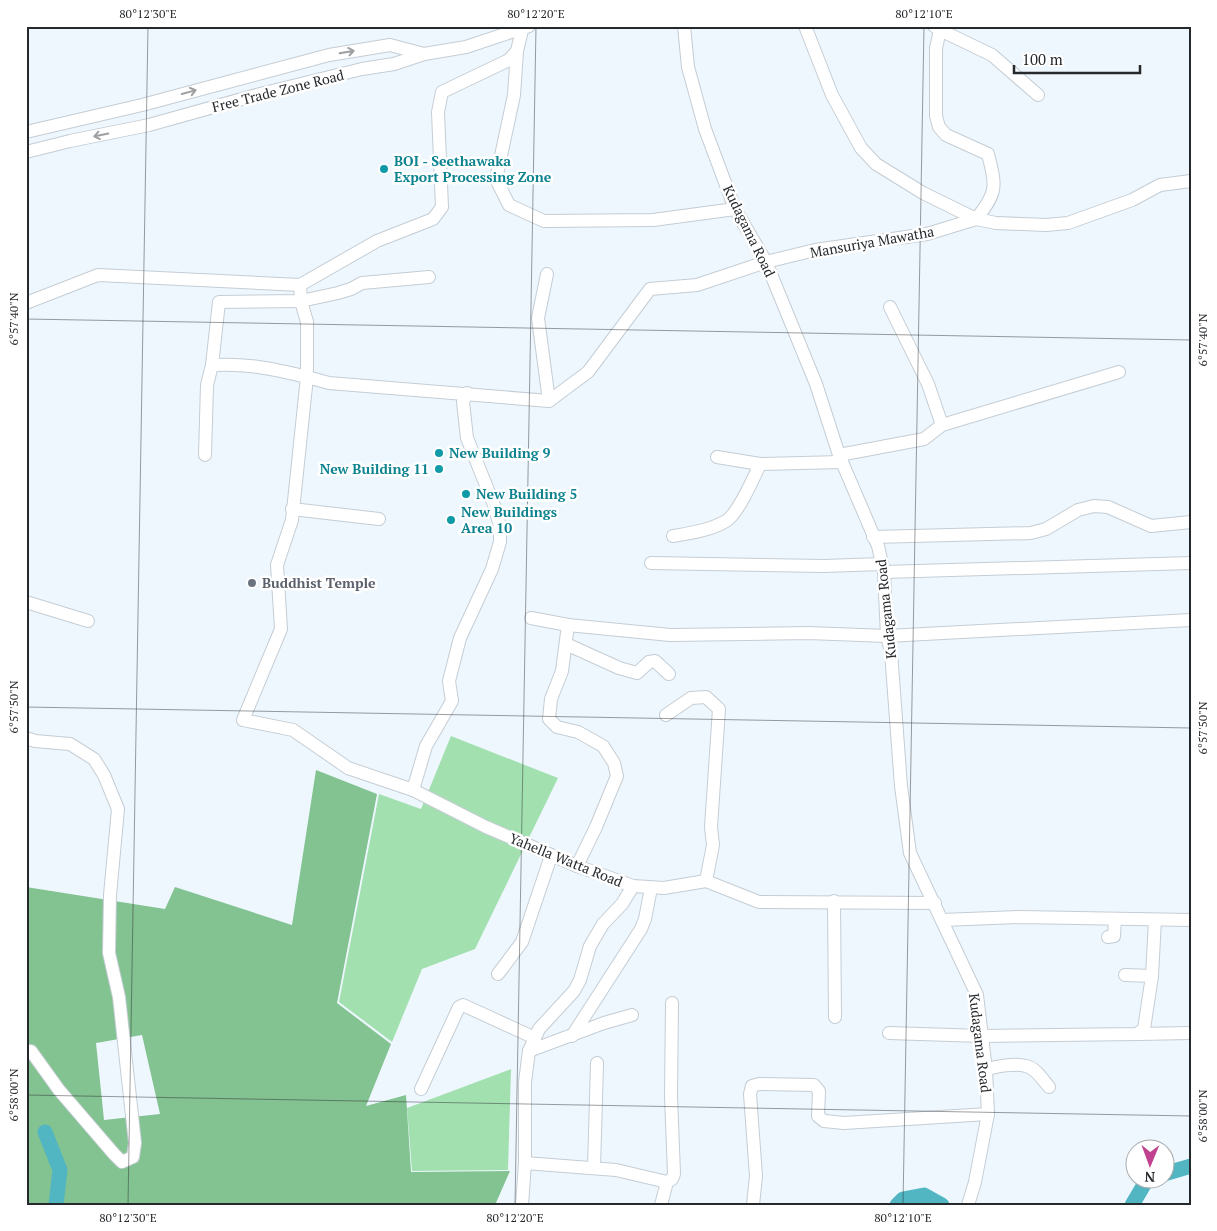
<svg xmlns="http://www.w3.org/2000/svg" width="1217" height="1231" viewBox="0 0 1217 1231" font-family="'PT Serif',serif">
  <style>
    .green { fill: #a3e0b0 }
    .forest { fill: #83c291; fill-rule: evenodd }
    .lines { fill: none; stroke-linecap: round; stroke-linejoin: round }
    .river { stroke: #51b6c2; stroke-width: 15 }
    .minor-casing { stroke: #c5cdd4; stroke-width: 14 }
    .minor { stroke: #fff; stroke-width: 12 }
    .oneway { stroke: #9d9fa0 }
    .ticks { fill: none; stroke: #26292c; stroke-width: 1; stroke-opacity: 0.45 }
    .culture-dot { fill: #0f9aa8; stroke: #fff; stroke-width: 2 }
    .worship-dot { fill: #6b7280; stroke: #fff; stroke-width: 2 }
    .labels { text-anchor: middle; stroke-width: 5; stroke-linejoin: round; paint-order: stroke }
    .street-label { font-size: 14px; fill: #26292c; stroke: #fff }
    .culture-label { font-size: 14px; font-weight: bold; fill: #0d838f; stroke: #fff; text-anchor: start }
    .worship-label { font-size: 14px; font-weight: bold; fill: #5b616d; stroke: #fff; text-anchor: start }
    .neatline { fill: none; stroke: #26292c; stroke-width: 2 }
    .ticks-label { font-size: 12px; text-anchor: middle; fill: #26292c }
  </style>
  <rect width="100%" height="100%" fill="#eef7fe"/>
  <g class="green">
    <path d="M451,736l107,42 -83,171 -53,20 -30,73 -53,-40 40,-208 42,15z"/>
    <path d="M511,1069l-3,101 -96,1 -5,-63z"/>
  </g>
  <path class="forest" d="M316,770l61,24 -40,209 54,41 -25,62 40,-11 5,77 99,-1 -15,34h-469v-318l139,22 10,-22 117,38zM142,1035l18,79 -56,6 -8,-77z"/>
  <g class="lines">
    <g class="river">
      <path d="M45,1132l15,38 -4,35"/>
      <path d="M1164,1174l27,-8"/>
      <path d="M897,1205l6,-6 21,-4 18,10"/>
      <path d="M1132,1205l16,-27"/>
    </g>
    <defs>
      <g id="minor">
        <path d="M684,26l4,41 17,62 30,80 31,53 50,122 23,71 39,91 6,26 3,64 4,16 10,134 9,67 67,142 9,75 2,44 -13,68 -7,23"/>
        <path d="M934,26l6,4 -4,18v68l3,11 7,8 42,19c8,32 10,38 -12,65l20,4 50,2 22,-2 64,-23 28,-15 31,-4"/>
        <path d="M940,30l52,25 46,40"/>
        <path d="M517,51l-3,44 -18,84 13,26 35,16 109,-1 82,-11"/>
        <path d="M26,132l116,-27 187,-50 61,-10 34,9"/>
        <path d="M26,152l44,-11 79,-16 111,-31 102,-25 32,-5 30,-10 42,-7 63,-21"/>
        <path d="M547,274l-9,44 11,83"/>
        <path d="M300,285l1,16 6,21v55l22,6 220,18 39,-29 62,-83 47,-4 69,-23 49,-12 112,-16 49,-15 -53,-26 -47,-29 -15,-16 -29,-53 -27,-69"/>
        <path d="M26,303l72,-28 202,10 77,-44 56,-22 9,-12 -4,-95 4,-20 67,-32 8,-9 6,-25"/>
        <path d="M890,307l38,77 14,41"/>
        <path d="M212,365l7,-63 82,-1 37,-8 13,-4 11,-6 67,-6"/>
        <path d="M205,455l2,-70 5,-20c35,-2 62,4 95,12l-15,143 -15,45 4,64 -38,91 50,10 55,38 65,22 13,-44 26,-45 -3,-20 11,-43 32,-69 8,-27v-16l-6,-21 -27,-67 -4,-36 4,-9"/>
        <path d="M839,455l85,-16 18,-14 177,-53"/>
        <path d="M717,457l43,7"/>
        <path d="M292,509l87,10"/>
        <path d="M673,536c18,-3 38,-6 53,-15 12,-7 28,-44 34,-57l82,-2"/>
        <path d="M873,537l158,-4 15,-4 32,-19 16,-4 14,1 43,19 40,-4"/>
        <path d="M651,563l173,3 58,-2"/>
        <path d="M884,572l307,-9"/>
        <path d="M26,602l62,19"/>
        <path d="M531,618l37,7 102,10 138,-2 79,3 304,-16"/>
        <path d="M568,625l-6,46 -11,28 -2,20 8,8 21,5 25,14 11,17 3,13 -21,51 -19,39"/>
        <path d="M566,644l53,24 18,5 12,-11 6,-1 14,13"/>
        <path d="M666,715l25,-17 15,-1 13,12 -8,118 2,18 -7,36"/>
        <path d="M26,738l9,3 35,3 24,15 10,16 14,34 -8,86 -1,58 10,44 16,146 -2,14 -11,5 -8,-8 -55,-64 -28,-39h-5"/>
        <path d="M413,790l73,37 91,39 56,20 31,2 42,-7 53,21 176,1"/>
        <path d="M633,886l-11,18 -19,20 -13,22 -10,34 -6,11 -35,38 -10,22 -4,31v81l91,7 51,12 5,-3 2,-5 -3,-78 1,-93"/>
        <path d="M834,901l1,116"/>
        <path d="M942,920l78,-3 171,3"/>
        <path d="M1108,937l6,-1 1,-17"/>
        <path d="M498,974l24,-32 29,-86"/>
        <path d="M1125,975l27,1"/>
        <path d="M889,1033l93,3 155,-2 7,-5 8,-53 3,-56"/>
        <path d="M1137,1034l54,-1"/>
        <path d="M572,1036l69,-107 4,-10 6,-31"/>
        <path d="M529,1051l75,-28 28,-8"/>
        <path d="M986,1070c9,-4 30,-7 40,-4 10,2 17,14 23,21"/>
        <path d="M421,1089l38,-82 4,-2 72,33"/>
        <path d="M594,1168l3,-105"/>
        <path d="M522,1205l3,-42"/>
        <path d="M661,1205l6,-23"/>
        <path d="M753,1205l3,-29 -6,-82 2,-8 7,-2 55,1 5,6 -1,25 6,5 20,2 144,-9"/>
      </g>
    </defs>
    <use href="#minor" class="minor-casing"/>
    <use href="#minor" class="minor"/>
  </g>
  <defs><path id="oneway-shaft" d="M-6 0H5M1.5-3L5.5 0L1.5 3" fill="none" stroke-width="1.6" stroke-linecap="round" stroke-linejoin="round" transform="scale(1.25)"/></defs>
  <g class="oneway">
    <use href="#oneway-shaft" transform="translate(347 52) rotate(-10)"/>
    <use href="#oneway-shaft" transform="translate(189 92) rotate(-15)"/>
    <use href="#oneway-shaft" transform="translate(101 135) rotate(169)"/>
  </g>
  <path class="ticks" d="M26,319l1165,21M26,707l1165,21M26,1095l1165,21M128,1205l20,-1179M515,1205l21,-1179M903,1205l21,-1179"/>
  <g class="culture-dot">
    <circle cx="384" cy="169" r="5"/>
    <circle cx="439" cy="453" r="5"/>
    <circle cx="439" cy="469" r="5"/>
    <circle cx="466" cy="494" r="5"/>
    <circle cx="451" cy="520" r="5"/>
  </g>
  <circle class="worship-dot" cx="252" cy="583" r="5"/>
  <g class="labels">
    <g class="street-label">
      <text transform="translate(278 91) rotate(-14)" y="5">Free Trade Zone Road</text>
      <text transform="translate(749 231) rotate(64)" y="5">Kudagama Road</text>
      <text transform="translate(872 242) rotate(-10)" y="5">Mansuriya Mawatha</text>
      <text transform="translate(886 609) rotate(-96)" y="5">Kudagama Road</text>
      <text transform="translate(566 860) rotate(22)" y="5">Yahella Watta Road</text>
      <text transform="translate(980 1043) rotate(83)" y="5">Kudagama Road</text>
    </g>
    <g class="culture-label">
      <text x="394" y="166">BOI - Seethawaka<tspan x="394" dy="16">Export Processing Zone</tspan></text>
      <text x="449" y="458">New Building 9</text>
      <text x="429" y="474" text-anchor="end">New Building 11</text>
      <text x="476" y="499">New Building 5</text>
      <text x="461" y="517">New Buildings<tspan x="461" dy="16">Area 10</tspan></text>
    </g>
    <g class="worship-label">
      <text x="262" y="588">Buddhist Temple</text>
    </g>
  </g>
  <rect width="1217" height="1231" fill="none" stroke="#ffffff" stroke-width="55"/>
  <g transform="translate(1150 1164) rotate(181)"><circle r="24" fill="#ffffff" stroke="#a8a9ab"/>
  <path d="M0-4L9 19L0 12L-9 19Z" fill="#c0418d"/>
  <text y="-8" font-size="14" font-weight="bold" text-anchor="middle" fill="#26292c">N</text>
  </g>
  <path d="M1014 65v8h126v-8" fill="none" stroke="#26292c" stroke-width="2.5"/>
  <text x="1022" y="65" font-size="15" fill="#26292c" stroke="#ffffff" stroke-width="4" paint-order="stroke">100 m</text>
  <rect x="28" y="28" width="1162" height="1176" class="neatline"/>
  <g class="ticks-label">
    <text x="148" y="18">80°12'30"E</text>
    <text x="536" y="18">80°12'20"E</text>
    <text x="924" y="18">80°12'10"E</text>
    <text transform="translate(14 319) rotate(-90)" y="4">6°57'40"N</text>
    <text transform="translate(1203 340) rotate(-90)" y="4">6°57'40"N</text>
    <text transform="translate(14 707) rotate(-90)" y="4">6°57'50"N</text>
    <text transform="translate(1203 728) rotate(-90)" y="4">6°57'50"N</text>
    <text transform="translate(14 1095) rotate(-90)" y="4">6°58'00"N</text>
    <text transform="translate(1203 1116) rotate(-90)" y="4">6°58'00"N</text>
    <text x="128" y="1222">80°12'30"E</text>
    <text x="515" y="1222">80°12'20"E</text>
    <text x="903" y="1222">80°12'10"E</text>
  </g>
</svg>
